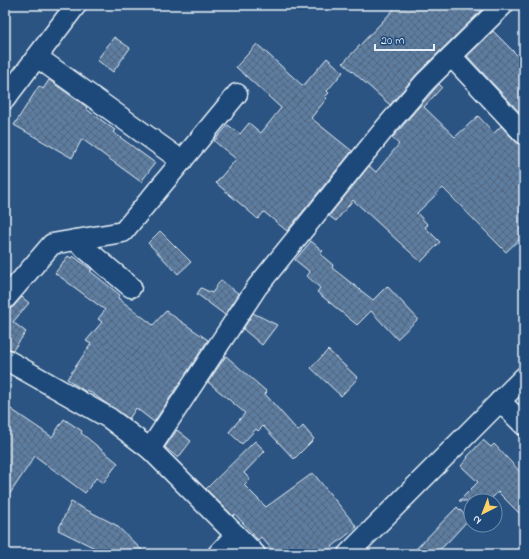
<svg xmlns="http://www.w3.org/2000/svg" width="529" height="559" viewBox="0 0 529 559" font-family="'Indie Flower',sans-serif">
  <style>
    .building { fill: url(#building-cross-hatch); stroke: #e8f1f8 }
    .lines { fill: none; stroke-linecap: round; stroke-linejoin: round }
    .minor-casing { stroke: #e8f1f8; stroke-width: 23 }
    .minor { stroke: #1f4a7a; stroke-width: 20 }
  </style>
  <defs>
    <pattern id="building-cross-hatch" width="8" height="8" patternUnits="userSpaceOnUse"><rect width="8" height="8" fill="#5d7da1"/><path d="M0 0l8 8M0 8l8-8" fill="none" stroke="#53657a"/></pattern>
  </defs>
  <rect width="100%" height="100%" fill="#2b5482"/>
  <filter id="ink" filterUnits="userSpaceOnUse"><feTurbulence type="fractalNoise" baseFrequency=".025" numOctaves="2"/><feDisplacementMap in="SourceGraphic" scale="8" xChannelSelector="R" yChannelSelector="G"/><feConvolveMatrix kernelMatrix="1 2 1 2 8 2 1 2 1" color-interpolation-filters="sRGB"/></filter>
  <g filter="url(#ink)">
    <g class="building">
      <path d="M398,5h89l-70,69 -27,31 -47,-42z"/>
      <path d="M493,31l31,31v55l-57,-61z"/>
      <path d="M114,37l16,11 -17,24 -16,-12z"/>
      <path d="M257,44l46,42 24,-28 16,14 -16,19 2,2 -4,4 2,1 -16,20 41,33 -65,80 -23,-19 -6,7 -42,-36 20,-24 -22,-18 14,-16 12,9 9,-11 12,10 20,-25 -45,-41z"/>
      <path d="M49,80l38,27 -1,2 29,21 -2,2 42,31 -14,19 -59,-43 -10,19 -58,-33 25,-39 4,3z"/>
      <path d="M439,84l3,3 -18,20 31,30 23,-21 16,17 7,-7 15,16 8,3v90l-18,17 -63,-64 -26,25 11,12 -3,2 15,15 -19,20 -68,-62 -17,21 -7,-5 40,-50 7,6 23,-28 -7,-6z"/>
      <path d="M160,231l31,31 -13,12 -30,-31z"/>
      <path d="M311,241l12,10 -3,3 13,11 -1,3 41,32 14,-14 31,33 -21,20 -26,-28 -14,14 -40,-33 3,-4 -13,-12 3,-4 -15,-12z"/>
      <path d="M68,256l3,2 2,-2 19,14 -2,1 30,24 -2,3 35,27 13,-14 42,29 -54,82 -18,-14 -7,11 -42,-29 -1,2 -19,-13 24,-35 -5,-3 16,-19 -4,-3 7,-9 -50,-37z"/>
      <path d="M221,280l18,14 -14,21 -28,-21 4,-6 11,5z"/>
      <path d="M22,297l7,6 -16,19 13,10 -13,18 -8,-2v-38l8,-3z"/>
      <path d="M253,313l24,12 -15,20 -19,-16z"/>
      <path d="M328,350l30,28 -17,18 -30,-28z"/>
      <path d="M226,356l41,36 -2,2 33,37 5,-5 11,13 -20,20 -31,-33 -5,5 -2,-2 -14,15 -13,-12 16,-19 -37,-31z"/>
      <path d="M5,405l47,32 12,-18 18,12 -1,2 37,30 -15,20 -7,-5 -11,15 -50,-37 -30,45z"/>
      <path d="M177,430l14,11 -13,17 -13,-11z"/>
      <path d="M483,440l8,7 3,-3 30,32v42l-26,-26 -9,9h-30l19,-19 -17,-16 7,-8 -1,-1z"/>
      <path d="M255,441l10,10 -21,22 6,6 -6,6 22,22 47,-34 44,54 -34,27h-42l-3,-5 -4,3 -13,-15 -3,3 -23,-26 -2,2 -27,-27z"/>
      <path d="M71,502l45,23 30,29h-39l-49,-24z"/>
      <path d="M457,507l12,12 -22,24 -12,11h-24z"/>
    </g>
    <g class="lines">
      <defs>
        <g id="minor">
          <path d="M37,57l145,104"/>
          <path d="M452,57l72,77"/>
          <path d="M5,99l71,-94"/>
          <path d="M75,240l56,47"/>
          <path d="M5,299l47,-55 71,-12 114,-138"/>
          <path d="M5,359l104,59 41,31 105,105"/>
          <path d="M500,401l24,24"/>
          <path d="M150,449l107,-162 129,-160 39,-45 78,-77"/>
          <path d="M218,554l18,-19"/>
          <path d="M348,554l176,-177"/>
        </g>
      </defs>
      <use href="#minor" class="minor-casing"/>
      <use href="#minor" class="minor"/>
    </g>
  </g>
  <rect width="529" height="559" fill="none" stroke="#1f4a7a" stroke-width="20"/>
  <rect x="10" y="10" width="509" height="539" fill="none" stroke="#e8f1f8" stroke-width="1.5" filter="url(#ink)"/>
  <g transform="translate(483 513) rotate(222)"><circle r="19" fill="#1f4a7a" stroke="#6f8dac"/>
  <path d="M0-3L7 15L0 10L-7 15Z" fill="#ffd166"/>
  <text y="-6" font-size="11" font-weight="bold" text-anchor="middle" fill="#e8f1f8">N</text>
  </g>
  <path d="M375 44v6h59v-6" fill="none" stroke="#e8f1f8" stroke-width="2"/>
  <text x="381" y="44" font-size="12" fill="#e8f1f8" stroke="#1f4a7a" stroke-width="3" paint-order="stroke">20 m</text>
</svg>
